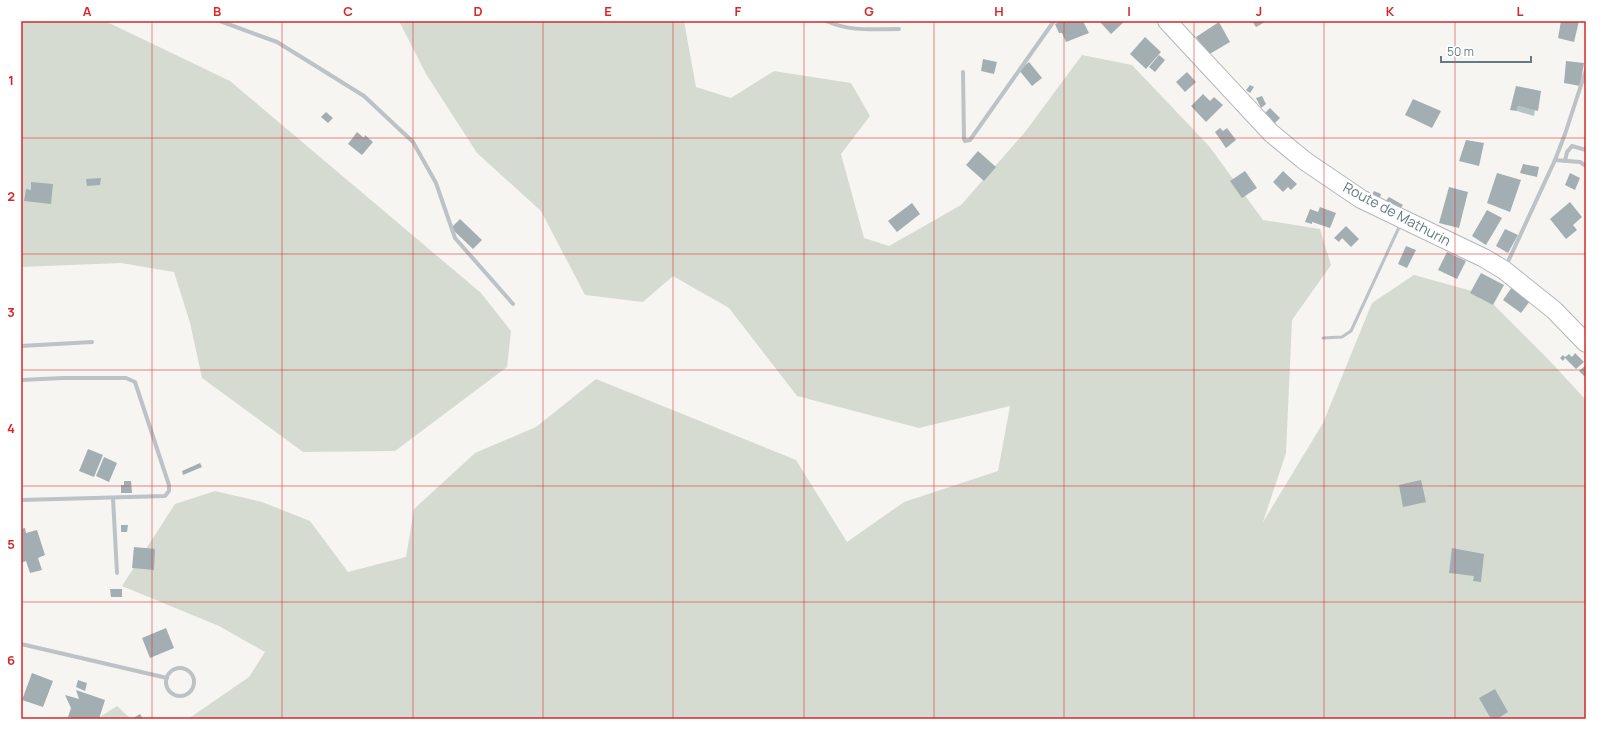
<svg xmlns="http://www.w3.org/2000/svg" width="1607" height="740" viewBox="0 0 1607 740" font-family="Manrope,sans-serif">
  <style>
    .green { fill: #d6dbd2 }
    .water { fill: #b4c3c5 }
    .building { fill: #a3aeb2 }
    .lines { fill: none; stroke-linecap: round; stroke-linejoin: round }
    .secondary-casing { stroke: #b1b8bb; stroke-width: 20 }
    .lane { stroke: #bcc2c5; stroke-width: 3 }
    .street { stroke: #bcc2c5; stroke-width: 4 }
    .secondary { stroke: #fff; stroke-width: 18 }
    .grid { fill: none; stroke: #d62828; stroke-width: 1; stroke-opacity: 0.55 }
    .labels { text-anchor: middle; stroke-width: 4; stroke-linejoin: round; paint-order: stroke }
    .street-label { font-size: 14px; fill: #657a83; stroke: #fff }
    .neatline { fill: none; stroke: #d62828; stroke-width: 1.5 }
    .grid-label { font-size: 13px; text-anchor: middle; font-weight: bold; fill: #d62828 }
  </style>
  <rect width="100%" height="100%" fill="#f6f5f2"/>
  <g class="green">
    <path d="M36,21h69l125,60 251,212 30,38 -4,36 -112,84 -92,1 -101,-74 -12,-55 -16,-51 -53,-9 -100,4v-244z"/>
    <path d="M399,21h285l12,66 35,11 43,-27 77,12 19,33 -29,38 23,84 25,8 72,-41 64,-73 57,-77 50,10 77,81 54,74 57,9 11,36 -39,55 -6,133 -23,69 60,-99 49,-120 42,-28 69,19 65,65 38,41v319h-1398l61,-42 16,-25 -46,-26 -97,-40 53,-82 40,-13 47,11 48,19 38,51 58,-15 8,-48 61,-56 61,-26 60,-48 200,81 51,82 57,-40 94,-31 12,-65 -91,22 -122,-32 -68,-88 -56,-32 -30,26 -58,-7 -44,-84 -64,-58 -51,-79z"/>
    <path d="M117,706l14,13h-34z"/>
  </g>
  <path class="water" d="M1518,106l17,4 -1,6 -17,-5z"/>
  <g class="building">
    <path d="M1061,21h22l6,12 -23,9 -4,-9h-3l-4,-9z"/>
    <path d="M1099,21h26l-14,13z"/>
    <path d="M1252,21h15l-11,6z"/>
    <path d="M1561,21h18l-5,21 -16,-4z"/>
    <path d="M1219,22l11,20 -22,13 -12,-18z"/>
    <path d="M1145,37l16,15 -15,17 -16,-15z"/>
    <path d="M1159,55l6,5 -10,12 -6,-5z"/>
    <path d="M983,59l14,3 -3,12 -13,-3z"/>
    <path d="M1566,61l18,2 -4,23 -16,-3z"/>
    <path d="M1029,62l13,16 -10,8 -13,-16z"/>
    <path d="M1187,72l9,10 -11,10 -9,-10z"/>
    <path d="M1250,85l4,2 -4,6 -4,-3z"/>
    <path d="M1516,86l25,5 -3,20 -20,-5 -1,5 -7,-1z"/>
    <path d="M1203,94l7,7 4,-4 9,8 -17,17 -15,-16z"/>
    <path d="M1262,96l4,8 -5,4 -5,-10z"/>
    <path d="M1413,99l28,12 -9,17 -27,-13z"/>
    <path d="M1270,108l10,10 -6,6 -10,-10z"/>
    <path d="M326,112l7,6 -5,5 -7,-6z"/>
    <path d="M1220,128l3,3 4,-3 9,12 -10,8 -11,-16z"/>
    <path d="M357,132l7,6 1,-3 8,7 -11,13 -14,-11z"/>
    <path d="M1466,140l18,3 -5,23 -20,-5z"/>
    <path d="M978,151l18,16 -12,14 -18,-16z"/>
    <path d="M1523,164l16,3 -2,10 -17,-4z"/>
    <path d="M1245,171l12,17 -15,10 -12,-17z"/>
    <path d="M1283,171l14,13 -6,6 -3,-3 -5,5 -10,-10z"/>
    <path d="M1497,173l24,7 -11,32 -23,-9z"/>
    <path d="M1570,173l10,5 -5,12 -10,-5z"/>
    <path d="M101,178l-1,7 -13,1 -1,-7z"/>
    <path d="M31,182l22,2 -2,20 -27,-3 2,-12 5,1z"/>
    <path d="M1449,187l19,5 -9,36 -20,-5z"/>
    <path d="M1374,191l7,3 -2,7 -8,-4z"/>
    <path d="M1389,197l14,8 -4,5 -14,-8z"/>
    <path d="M1570,202l12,15 -9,8 4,5 -11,9 -16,-20z"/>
    <path d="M912,203l8,11 -23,18 -9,-11z"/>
    <path d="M1320,207l16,6 -6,15 -18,-6v2l-7,-2 5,-13 8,3z"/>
    <path d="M1487,210l15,8 -16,27 -14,-9z"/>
    <path d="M460,219l22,21 -9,9 -22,-21z"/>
    <path d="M1346,226l13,13 -8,8 -9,-9 -3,4 -5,-4z"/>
    <path d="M1505,229l13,6 -10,18 -12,-7z"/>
    <path d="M1406,246l10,4 -9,18 -9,-4z"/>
    <path d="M1447,252l19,9 -9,18 -19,-9z"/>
    <path d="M1481,273l23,12 -11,20 -23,-12z"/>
    <path d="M1512,287l18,14 -9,12 -18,-13z"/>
    <path d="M1575,353l9,9 -8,7 -11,-11 -2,3 -3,-3 3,-3 2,2 4,-3 3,3z"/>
    <path d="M1586,365v13l-7,-7z"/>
    <path d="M88,449l15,6 -9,22 -15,-6z"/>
    <path d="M104,457l13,6 -8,19 -13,-6z"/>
    <path d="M200,463l2,4 -19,8 -1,-4z"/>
    <path d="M1421,480l5,22 -23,5 -4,-22z"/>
    <path d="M124,481h7l1,12h-11v-8h3z"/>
    <path d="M121,525h7l-1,7h-6z"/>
    <path d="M25,528l1,5 11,-3 8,25 -7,3 4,12 -12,3 -4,-12 -5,2v-34z"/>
    <path d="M134,547l21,2 -1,21 -22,-2z"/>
    <path d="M1452,548l32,6 -3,28 -8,-1 1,-5 -25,-3z"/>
    <path d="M110,589h12v8h-11z"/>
    <path d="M166,628l8,20 -24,10 -8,-20z"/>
    <path d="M32,673l21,8 -10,26 -21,-7z"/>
    <path d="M78,680l9,3 -2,8 -9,-4z"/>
    <path d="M1495,689l13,23 -11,7h-6l-12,-21z"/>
    <path d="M76,690l29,10 -6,19h-23l-8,-2 3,-9 -6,-13 14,4z"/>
    <path d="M140,714l3,5h-11l3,-2z"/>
  </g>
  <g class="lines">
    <defs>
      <path id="secondary" d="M1167,21l104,112 34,28 56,38 123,59 20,12 50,40 32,33"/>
    </defs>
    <use href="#secondary" class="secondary-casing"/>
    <path class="lane" d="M1323,338l19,-1 9,-6 50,-108"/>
    <g class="street">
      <path d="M220,21l57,21 42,26 45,28 49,46 23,41 19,55 58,66"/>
      <path d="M826,21c26,11 46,8 73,8"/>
      <path d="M963,72l1,67 1,2 5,-1 84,-119"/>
      <path d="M1555,160l25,2 6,4"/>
      <path d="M1565,161l2,-9 5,-6 14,4"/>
      <path d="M1506,266l49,-106 10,-26 21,-64"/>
      <path d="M21,346l71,-4"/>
      <path d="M21,380l42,-2h63l9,4 34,103v6l-4,5 -144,4"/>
      <path d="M113,498l4,75"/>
      <path d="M21,644l146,34"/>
      <circle cx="180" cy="682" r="14"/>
    </g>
    <use href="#secondary" class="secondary"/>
  </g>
  <path class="grid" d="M152,21v698M282,21v698M413,21v698M543,21v698M673,21v698M804,21v698M934,21v698M1064,21v698M1194,21v698M1324,21v698M1455,21v698M21,138h1565M21,254h1565M21,370h1565M21,486h1565M21,602h1565"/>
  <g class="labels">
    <g class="street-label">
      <text transform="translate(1397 214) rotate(28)" y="5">Route de Mathurin</text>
    </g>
  </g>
  <rect width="1607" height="740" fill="none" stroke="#ffffff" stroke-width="44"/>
  <path d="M1441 56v6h90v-6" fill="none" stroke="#657a83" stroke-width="2"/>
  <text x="1447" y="56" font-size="12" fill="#657a83" stroke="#ffffff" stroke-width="3" paint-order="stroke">50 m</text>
  <rect x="22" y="22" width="1563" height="696" class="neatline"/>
  <g class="grid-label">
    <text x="87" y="16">A</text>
    <text x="217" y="16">B</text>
    <text x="348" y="16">C</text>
    <text x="478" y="16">D</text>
    <text x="608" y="16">E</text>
    <text x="738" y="16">F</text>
    <text x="869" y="16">G</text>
    <text x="999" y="16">H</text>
    <text x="1129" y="16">I</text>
    <text x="1259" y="16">J</text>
    <text x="1390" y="16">K</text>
    <text x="1520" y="16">L</text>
    <text x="11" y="85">1</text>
    <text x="11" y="201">2</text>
    <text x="11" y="317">3</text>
    <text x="11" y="433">4</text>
    <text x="11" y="549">5</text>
    <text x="11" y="665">6</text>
  </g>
</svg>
